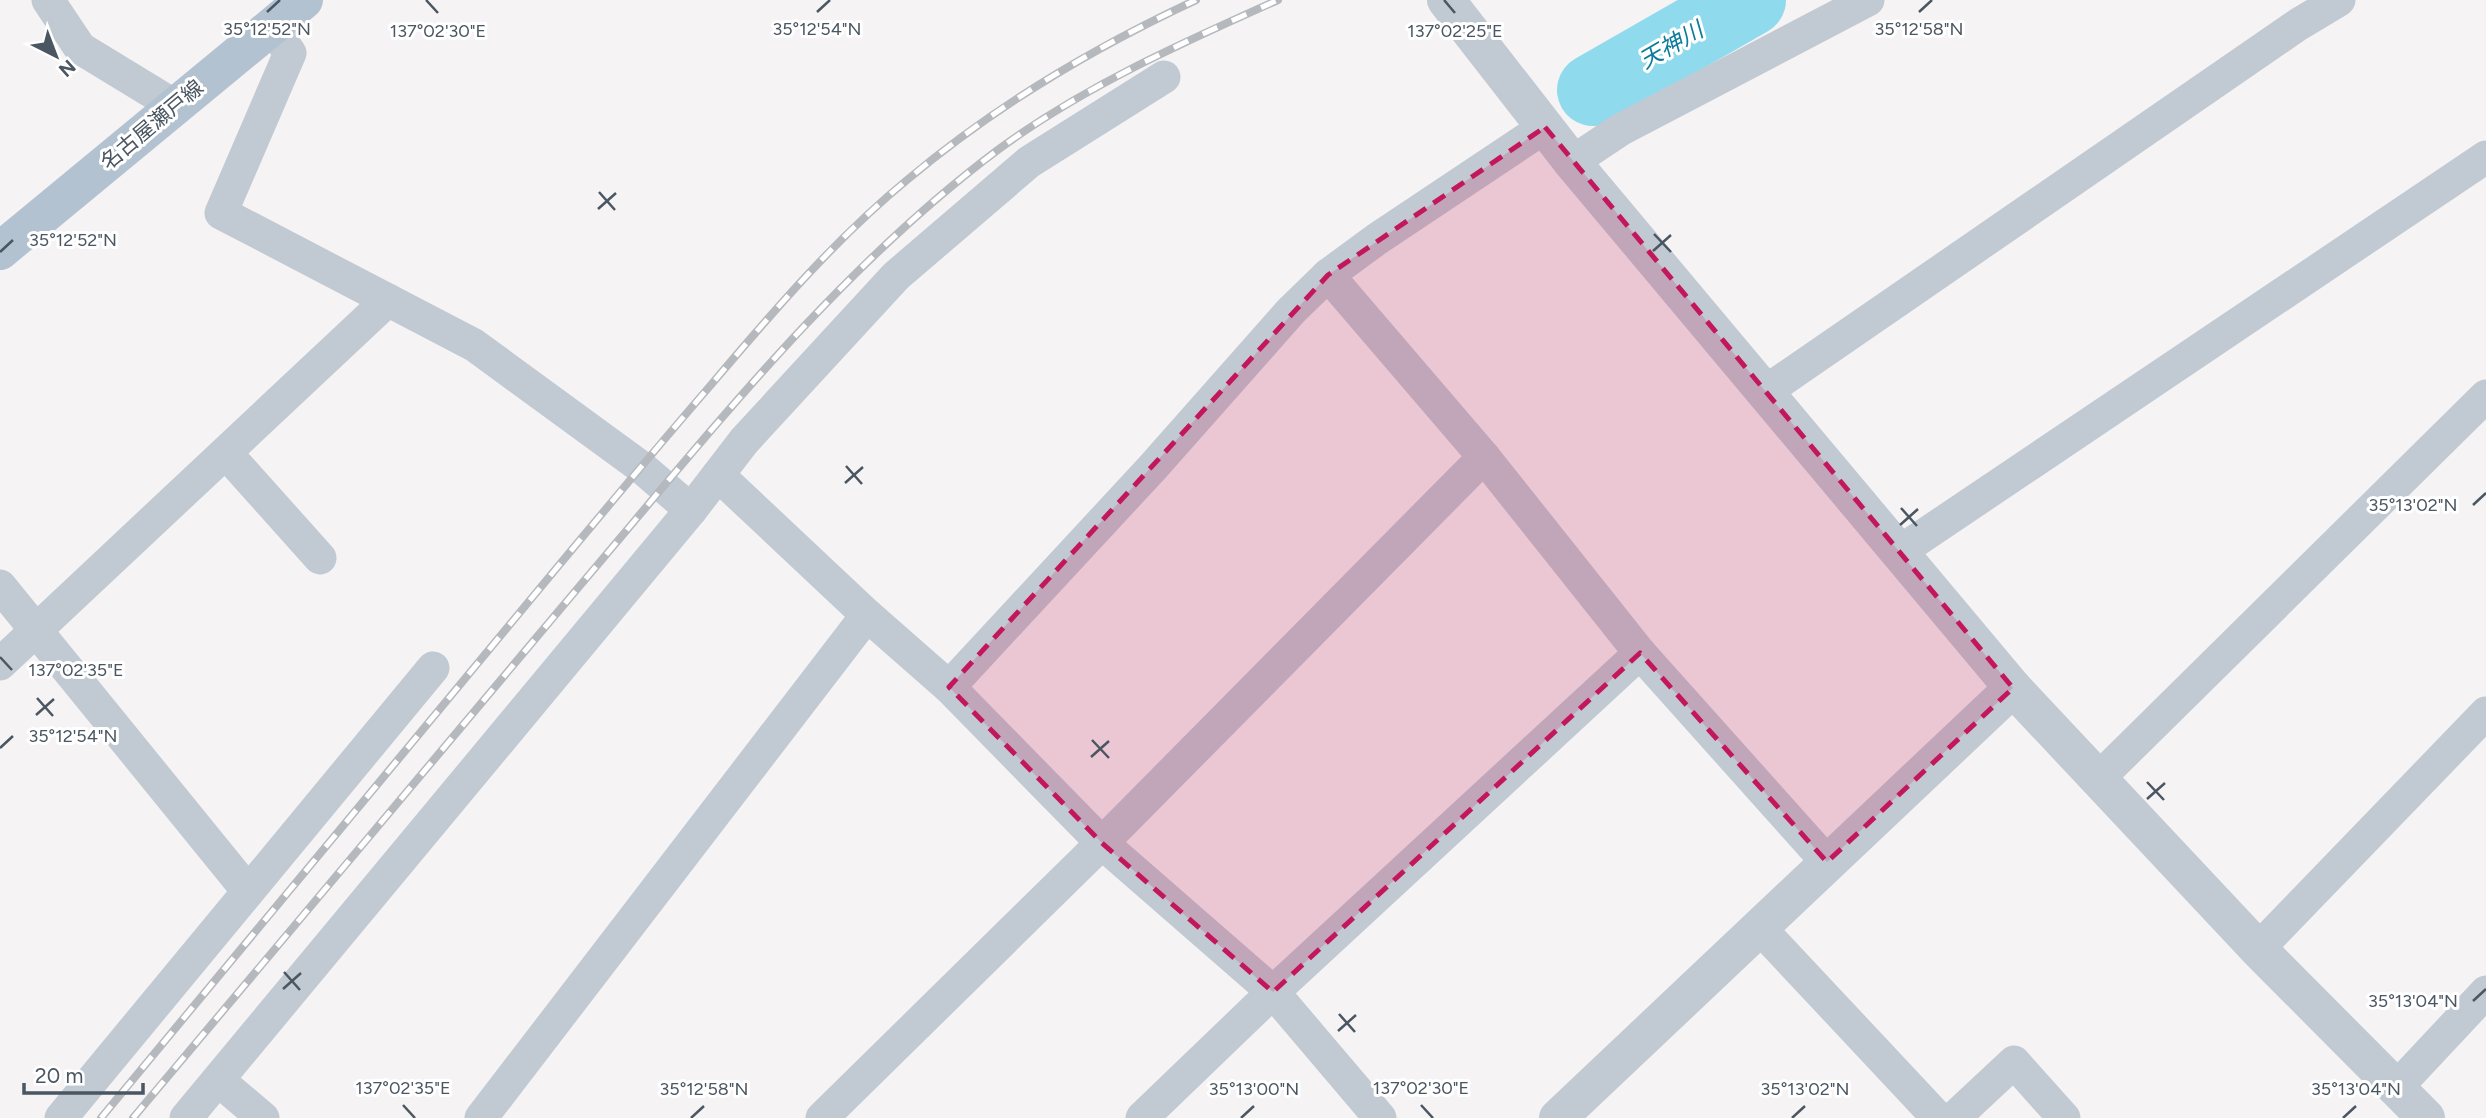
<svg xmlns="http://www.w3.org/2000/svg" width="2486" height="1118" viewBox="0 0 2486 1118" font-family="Figtree,'Noto Sans JP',sans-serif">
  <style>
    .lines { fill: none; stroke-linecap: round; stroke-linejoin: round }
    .river { stroke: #90daee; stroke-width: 72 }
    .minor { stroke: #c1cad2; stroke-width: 33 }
    .tertiary { stroke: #c1cad2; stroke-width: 38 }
    .primary { stroke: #b3c2d1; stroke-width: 38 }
    .rail-casing { stroke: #b5b8bd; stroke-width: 8 }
    .rail { stroke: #fff; stroke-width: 5; stroke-dasharray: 16; stroke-linecap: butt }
    .marked { fill: #c2185b; fill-opacity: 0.2; stroke: #c2185b; stroke-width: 5; stroke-dasharray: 14 9; stroke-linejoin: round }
    .ticks { fill: none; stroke: #4a5661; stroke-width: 2.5 }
    .labels { text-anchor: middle; stroke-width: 6; stroke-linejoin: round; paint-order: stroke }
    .street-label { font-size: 21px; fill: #4a5661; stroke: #fff }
    .water-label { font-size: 23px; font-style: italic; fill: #0c7c9b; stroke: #fff }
    .ticks-label { font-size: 18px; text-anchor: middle; fill: #4a5661; stroke: #fff; stroke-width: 6; stroke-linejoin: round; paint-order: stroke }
  </style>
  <rect width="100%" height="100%" fill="#f5f3f3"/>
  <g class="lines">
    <path class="river" d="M1593,90l157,-90"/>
    <g class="minor">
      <path d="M48,0l32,48 95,58"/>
      <path d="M271,26l19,27 -69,160 253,132 167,122 50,43"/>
      <path d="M1572,162l48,-32 248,-130"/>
      <path d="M1328,275l156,182 156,196 187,209"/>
      <path d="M1765,392l534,-368 40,-24"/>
      <path d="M226,453l94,105"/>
      <path d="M718,475l149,140 82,72 153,156 171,149 107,126"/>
      <path d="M1899,552l587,-395"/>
      <path d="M0,586l248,305"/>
      <path d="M0,664l388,-364"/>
      <path d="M949,687l204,-220 138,-156 37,-36 49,-36 168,-112"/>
      <path d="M2098,779l388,-383"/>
      <path d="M1759,927l179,191"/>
      <path d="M2258,949l228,-236"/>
      <path d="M218,1080l45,38"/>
      <path d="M2396,1088l90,-96"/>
      <path d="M61,1118l372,-450"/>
      <path d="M186,1118l505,-608 53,-69 152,-165 133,-114 135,-85"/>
      <path d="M481,1118l386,-503"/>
      <path d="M822,1118l280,-275 382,-386"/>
      <path d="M1142,1118l131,-126 367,-339"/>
      <path d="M1954,1118l60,-56 50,56"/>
    </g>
    <g class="tertiary">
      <path d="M1446,0l126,162 441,526 245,261 168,169"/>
      <path d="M1558,1118l455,-430"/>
    </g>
    <path class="primary" d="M0,251l304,-251"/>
    <defs>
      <g id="rail">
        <path d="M101,1118c140,-169 280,-338 420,-507 63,-76 125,-151 189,-225 61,-72 124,-146 197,-206 88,-74 186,-132 289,-180"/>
        <path d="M133,1118c150,-179 300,-357 450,-536 129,-152 255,-313 416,-433 86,-63 183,-106 279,-149"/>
      </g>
    </defs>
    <use href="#rail" class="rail-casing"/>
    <use href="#rail" class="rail"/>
  </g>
  <path class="marked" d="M1545,127l468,561 -186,174 -187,-209 -367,339 -171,-149 -153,-156 379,-412z"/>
  <path class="ticks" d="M426,0l12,13M1444,0l11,13M267,12l13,-12M817,12l13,-12M1919,12l13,-12M599,192l16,18M598,209l18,-16M1654,234l17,18M1653,251l18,-16M0,252l13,-12M846,466l16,18M845,483l18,-16M2473,505l13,-12M1901,508l16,18M1900,525l18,-16M0,657l12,13M37,698l16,18M36,715l18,-16M1092,740l17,18M0,748l13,-12M1091,757l18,-16M2147,782l17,18M2147,799l18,-16M284,972l16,18M283,989l18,-16M2473,1001l13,-12M1339,1014l16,18M1338,1031l18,-16M403,1105l12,13M1421,1105l12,13M691,1118l13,-12M1241,1118l13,-12M1792,1118l13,-12M2343,1118l13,-12"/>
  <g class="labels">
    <g class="street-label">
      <text transform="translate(152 125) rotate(-40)" y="7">名古屋瀬戸線</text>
    </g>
    <g class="water-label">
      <text transform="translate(1671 45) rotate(-30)" y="8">天神川</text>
    </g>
  </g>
  <g class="ticks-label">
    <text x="267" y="35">35°12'52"N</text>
    <text x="817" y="35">35°12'54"N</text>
    <text x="1919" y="35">35°12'58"N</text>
    <text x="438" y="37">137°02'30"E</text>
    <text x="1455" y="37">137°02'25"E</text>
    <text x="73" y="246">35°12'52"N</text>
    <text x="2413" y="511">35°13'02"N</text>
    <text x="76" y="676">137°02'35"E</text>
    <text x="73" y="742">35°12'54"N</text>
    <text x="2413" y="1007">35°13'04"N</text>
    <text x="403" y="1094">137°02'35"E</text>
    <text x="1421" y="1094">137°02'30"E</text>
    <text x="704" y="1095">35°12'58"N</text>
    <text x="1254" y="1095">35°13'00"N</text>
    <text x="1805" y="1095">35°13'02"N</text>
    <text x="2356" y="1095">35°13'04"N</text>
  </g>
  <g transform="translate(56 56) rotate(138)" stroke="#ffffff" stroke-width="5" paint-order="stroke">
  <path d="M0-5L12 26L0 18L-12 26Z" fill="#4a5661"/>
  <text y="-10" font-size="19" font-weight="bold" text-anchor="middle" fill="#4a5661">N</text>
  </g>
  <path d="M24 1083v10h119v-10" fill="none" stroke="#4a5661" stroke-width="3.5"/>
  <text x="35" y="1083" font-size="21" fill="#4a5661" stroke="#ffffff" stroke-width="5" paint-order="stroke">20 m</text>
</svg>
